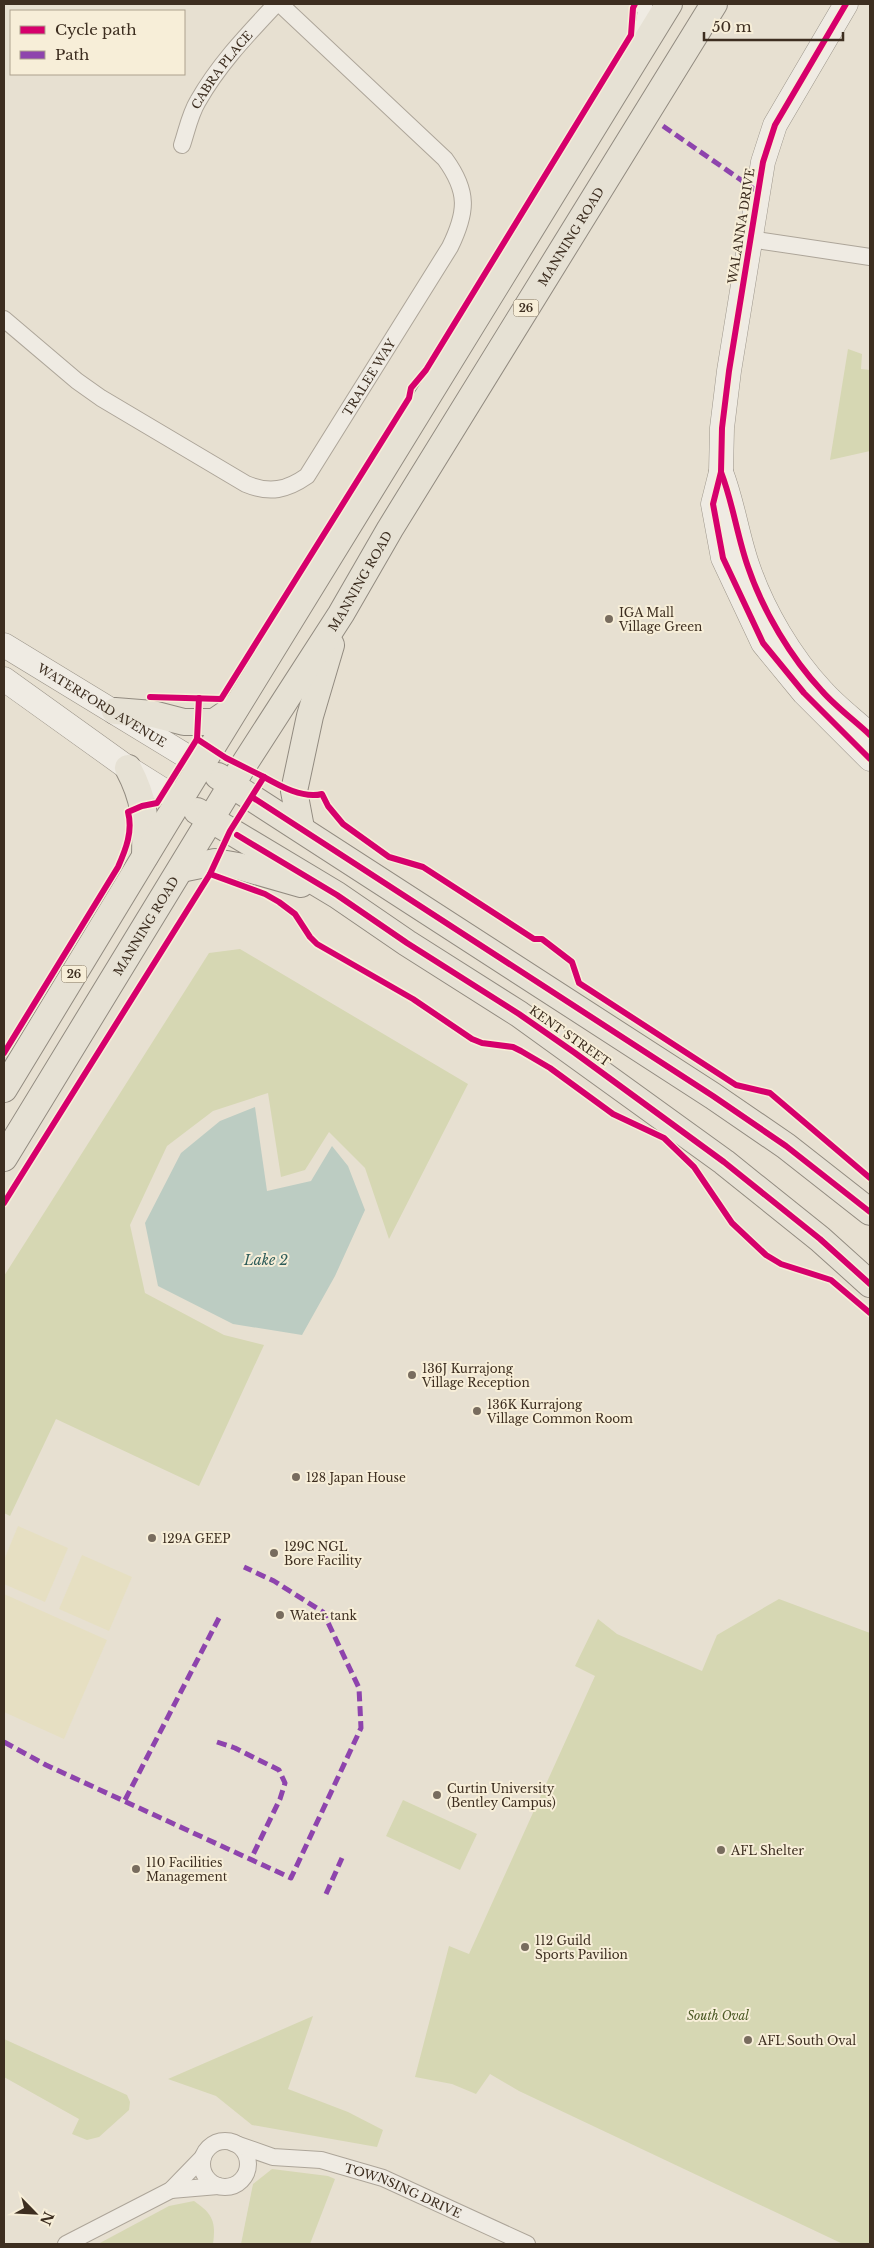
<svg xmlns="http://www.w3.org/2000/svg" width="874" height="2248" viewBox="0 0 874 2248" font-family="'Libre Baskerville',serif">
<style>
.farmland{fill:#e6dfc2}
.green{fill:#d6d7b3}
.water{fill:#bcccc2}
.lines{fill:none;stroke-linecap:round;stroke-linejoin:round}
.street-casing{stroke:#ada599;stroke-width:18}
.secondary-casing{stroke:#9c958a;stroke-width:25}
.primary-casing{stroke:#928b80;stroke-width:28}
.street{stroke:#efebe3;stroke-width:16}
.secondary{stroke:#efebe3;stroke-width:24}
.primary{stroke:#e6e1d4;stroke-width:26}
.quiet{stroke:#8e44ad;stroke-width:5;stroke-dasharray:10 5;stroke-linecap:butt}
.cycleway-casing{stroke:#f7eed8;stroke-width:9}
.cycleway{stroke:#d6006c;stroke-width:6}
.poi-dot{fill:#786c5e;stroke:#f7eed8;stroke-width:2}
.labels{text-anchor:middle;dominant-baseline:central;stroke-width:4;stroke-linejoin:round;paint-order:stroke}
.shield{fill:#f7eed8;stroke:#756857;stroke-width:1}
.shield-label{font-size:11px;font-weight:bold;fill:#3d2e20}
.street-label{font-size:12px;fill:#3d2e20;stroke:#f7eed8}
.poi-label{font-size:12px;fill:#3d2e20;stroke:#f7eed8;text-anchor:start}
.park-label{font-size:12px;font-style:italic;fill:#4d5a26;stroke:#f7eed8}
.water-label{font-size:14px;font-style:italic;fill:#2f5d5a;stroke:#f7eed8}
</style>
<rect width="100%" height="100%" fill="#e7e0d1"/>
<g class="farmland">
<path d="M 18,1526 L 68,1548 L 45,1602 L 4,1584 L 4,1560 Z"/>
<path d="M 82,1555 L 132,1577 L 109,1631 L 59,1609 Z"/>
<path d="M 4,1594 L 107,1640 L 64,1739 L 4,1712 Z"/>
</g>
<g class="green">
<path d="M 848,349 L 862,354 L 861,369 L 870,370 L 870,451 L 830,460 Z"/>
<path d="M 240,949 L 468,1084 L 389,1239 L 365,1168 L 329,1132 L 305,1170 L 281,1177 L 268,1093 L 213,1111 L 167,1146 L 130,1225 L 145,1293 L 224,1335 L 264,1345 L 199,1486 L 56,1419 L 10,1516 L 4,1513 L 4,1276 L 209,953 Z"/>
<path d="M 779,1599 L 870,1633 L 870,2244 L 843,2244 L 519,2091 L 490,2074 L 476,2094 L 452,2084 L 415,2077 L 449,1946 L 469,1954 L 595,1676 L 575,1666 L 598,1619 L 617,1634 L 702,1671 L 717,1635 Z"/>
<path d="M 403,1800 L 477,1834 L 460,1870 L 386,1836 Z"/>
<path d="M 313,2016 L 288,2089 L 348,2112 L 383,2130 L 377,2147 L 252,2125 L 216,2096 L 168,2079 Z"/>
<path d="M 4,2039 L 127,2095 L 130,2102 L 129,2110 L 99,2137 L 87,2140 L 72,2134 L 79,2119 L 4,2077 Z"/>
<path d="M 272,2169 L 328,2176 L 335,2179 L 310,2244 L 241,2244 L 253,2184 Z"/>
<path d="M 194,2201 C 213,2214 216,2222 213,2244 L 98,2244 L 169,2206 Z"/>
</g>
<path class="water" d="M 255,1107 L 267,1191 L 311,1181 L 332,1146 L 348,1166 L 365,1210 L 335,1276 L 302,1335 L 233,1324 L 158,1286 L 145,1223 L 181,1153 L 220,1121 Z"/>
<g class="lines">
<defs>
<g id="street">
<path d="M 641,40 L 646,10 L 641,4"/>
<path id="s1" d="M 182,145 C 187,130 190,114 198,101 C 219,64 247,35 276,4"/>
<path d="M 750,239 L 870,257"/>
<path id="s2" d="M 4,319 L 77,381 L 101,398 L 246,484 C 270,494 287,490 307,476 L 450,247 C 467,212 469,192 445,159 L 280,4"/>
<circle cx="225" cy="2164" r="23"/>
<path id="s3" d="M 233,2143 L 273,2157 L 321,2160 L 383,2178 L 527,2244"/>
<path d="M 171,2190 L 218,2186"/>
<path d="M 66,2244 L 171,2190 L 203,2157"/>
</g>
<g id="secondary">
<path d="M 846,4 L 775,125 L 763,162 L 729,371 L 722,428 L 721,472 L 713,504 L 723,558 L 763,643 L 804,693 L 870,759"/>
<path d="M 721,472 C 733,503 737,536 748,567 C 763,611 791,658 822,691 C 836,707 854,720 870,735"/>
<path id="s4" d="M 4,645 L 201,765"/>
<path d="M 4,679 L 128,768 L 179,800"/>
</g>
<g id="primary">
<path d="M 115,711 L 153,714 L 184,722 L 214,722 L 236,707"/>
<path d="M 128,768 C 145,800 146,820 145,856"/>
<path d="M 218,776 L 713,1096 L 786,1146 L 870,1212"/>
<path d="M 197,811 L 337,895 L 407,943 L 519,1014 L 724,1162 L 820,1239 L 870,1284"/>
<path d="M 301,828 L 294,791 L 310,716 L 331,645"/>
<path d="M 181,869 L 215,862 L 238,866 L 301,884"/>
<path d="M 4,1089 L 166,822 L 669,4"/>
<path id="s5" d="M 4,1158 L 243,766 L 341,614 L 390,529 L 714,4"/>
</g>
</defs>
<use href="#street" class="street-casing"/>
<use href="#secondary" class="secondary-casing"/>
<use href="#primary" class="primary-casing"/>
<use href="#street" class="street"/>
<use href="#secondary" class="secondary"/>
<use href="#primary" class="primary"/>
<g class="quiet">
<path d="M 663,126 L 757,191"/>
<path d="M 4,1742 L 46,1765 L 291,1878 L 361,1728 L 359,1688 L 323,1612 L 274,1581 L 244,1567"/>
<path d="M 217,1742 L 235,1748 L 279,1770 L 285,1783 L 280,1799 L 251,1859"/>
<path d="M 125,1800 L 219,1618"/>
<path d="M 326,1894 L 342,1858"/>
</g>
<defs>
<g id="cycleway">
<path d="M 846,4 L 775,125 L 763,162 L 729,371 L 722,428 L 721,472 L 713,504 L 723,558 L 763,643 L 804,693 L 870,759"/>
<path d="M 721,472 C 733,503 737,536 748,567 C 763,611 791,658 822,691 C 836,707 854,720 870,735"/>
<path d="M 150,697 L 221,699 L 409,398 L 411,388 L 426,370 L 631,35 L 633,8 L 635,4"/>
<path d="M 197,739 L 226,758 L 264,777"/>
<path d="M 252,797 L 713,1096 L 786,1146 L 870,1212"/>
<path d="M 237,835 L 337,895 L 407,943 L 519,1014 L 575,1053 L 724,1162 L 820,1239 L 870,1284"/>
<path d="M 210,874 L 265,894 L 279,902 L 295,914 L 310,937 L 317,944 L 413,999 L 472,1039 L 482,1043 L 513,1047 L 521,1051 L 550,1068 L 613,1114 L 664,1138 L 694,1167 L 732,1223 L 766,1255 L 781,1264 L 831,1280 L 870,1313"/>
<path d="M 4,1053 L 118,867 C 126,849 133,831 128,812 L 142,806 L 157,803 L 197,739 L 199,698"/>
<path d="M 4,1203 L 210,874 L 230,831 L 264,777 C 280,786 303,799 322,794 L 328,806 L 343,824 L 389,857 L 423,867 L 534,939 L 542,939 L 572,962 L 579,983 L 736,1085 L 770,1093 L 870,1178"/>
</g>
</defs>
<use href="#cycleway" class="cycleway-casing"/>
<use href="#cycleway" class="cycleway"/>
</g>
<g class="poi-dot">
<circle cx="609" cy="619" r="5"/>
<circle cx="412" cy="1375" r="5"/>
<circle cx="477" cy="1411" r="5"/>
<circle cx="296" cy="1477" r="5"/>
<circle cx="152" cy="1538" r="5"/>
<circle cx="274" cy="1553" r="5"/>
<circle cx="280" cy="1615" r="5"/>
<circle cx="437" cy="1795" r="5"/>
<circle cx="721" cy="1850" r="5"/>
<circle cx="136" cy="1869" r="5"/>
<circle cx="525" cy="1947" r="5"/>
<circle cx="748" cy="2040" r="5"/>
</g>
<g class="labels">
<g class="shield">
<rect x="513.5" y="299.5" width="25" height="17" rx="4"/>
<rect x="61.5" y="965.5" width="25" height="17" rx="4"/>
</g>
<g class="shield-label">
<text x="526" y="308">26</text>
<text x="74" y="974">26</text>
</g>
<g class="street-label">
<text stroke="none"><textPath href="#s1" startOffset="86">CABRA PLACE</textPath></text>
<text transform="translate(741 226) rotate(-81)">WALANNA DRIVE</text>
<text stroke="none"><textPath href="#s5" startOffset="1082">MANNING ROAD</textPath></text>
<text stroke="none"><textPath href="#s2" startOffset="475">TRALEE WAY</textPath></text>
<text stroke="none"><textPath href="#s5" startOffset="678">MANNING ROAD</textPath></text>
<text stroke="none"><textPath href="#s4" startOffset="115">WATERFORD AVENUE</textPath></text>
<text stroke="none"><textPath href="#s5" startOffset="272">MANNING ROAD</textPath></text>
<text transform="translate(570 1036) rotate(35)">KENT STREET</text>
<text stroke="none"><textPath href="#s3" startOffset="178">TOWNSING DRIVE</textPath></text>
</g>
<g class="poi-label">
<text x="619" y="612">IGA Mall<tspan x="619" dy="14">Village Green</tspan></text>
<text x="422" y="1368">136J Kurrajong<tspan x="422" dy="14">Village Reception</tspan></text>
<text x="487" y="1404">136K Kurrajong<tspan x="487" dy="14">Village Common Room</tspan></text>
<text x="306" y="1477">128 Japan House</text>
<text x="162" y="1538">129A GEEP</text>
<text x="284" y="1546">129C NGL<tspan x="284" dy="14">Bore Facility</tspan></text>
<text x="290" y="1615">Water tank</text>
<text x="447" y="1788">Curtin University<tspan x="447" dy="14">(Bentley Campus)</tspan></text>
<text x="731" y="1850">AFL Shelter</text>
<text x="146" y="1862">110 Facilities<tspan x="146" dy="14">Management</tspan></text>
<text x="535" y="1940">112 Guild<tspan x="535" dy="14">Sports Pavilion</tspan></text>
<text x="758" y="2040">AFL South Oval</text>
</g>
<g class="park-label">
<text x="718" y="2015">South Oval</text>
</g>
<g class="water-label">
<text x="266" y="1260">Lake 2</text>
</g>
</g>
<rect width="874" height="2248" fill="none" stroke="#3d2e20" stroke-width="10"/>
<rect x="10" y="10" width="175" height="65" fill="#f7eed8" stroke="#ada18e"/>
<rect x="20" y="26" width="25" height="8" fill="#d6006c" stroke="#ada18e"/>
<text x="55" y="35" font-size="15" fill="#3d2e20">Cycle path</text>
<rect x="20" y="51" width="25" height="8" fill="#8e44ad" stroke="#ada18e"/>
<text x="55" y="60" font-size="15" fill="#3d2e20">Path</text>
<g transform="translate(35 2213) rotate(114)" stroke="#f7eed8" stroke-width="4" paint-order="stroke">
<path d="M0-4L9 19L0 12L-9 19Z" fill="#3d2e20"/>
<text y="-8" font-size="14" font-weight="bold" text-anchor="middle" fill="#3d2e20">N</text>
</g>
<path d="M704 32v8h139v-8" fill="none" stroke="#3d2e20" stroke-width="2.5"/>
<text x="712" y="32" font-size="15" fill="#3d2e20" stroke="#f7eed8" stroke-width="4" paint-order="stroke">50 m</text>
</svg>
